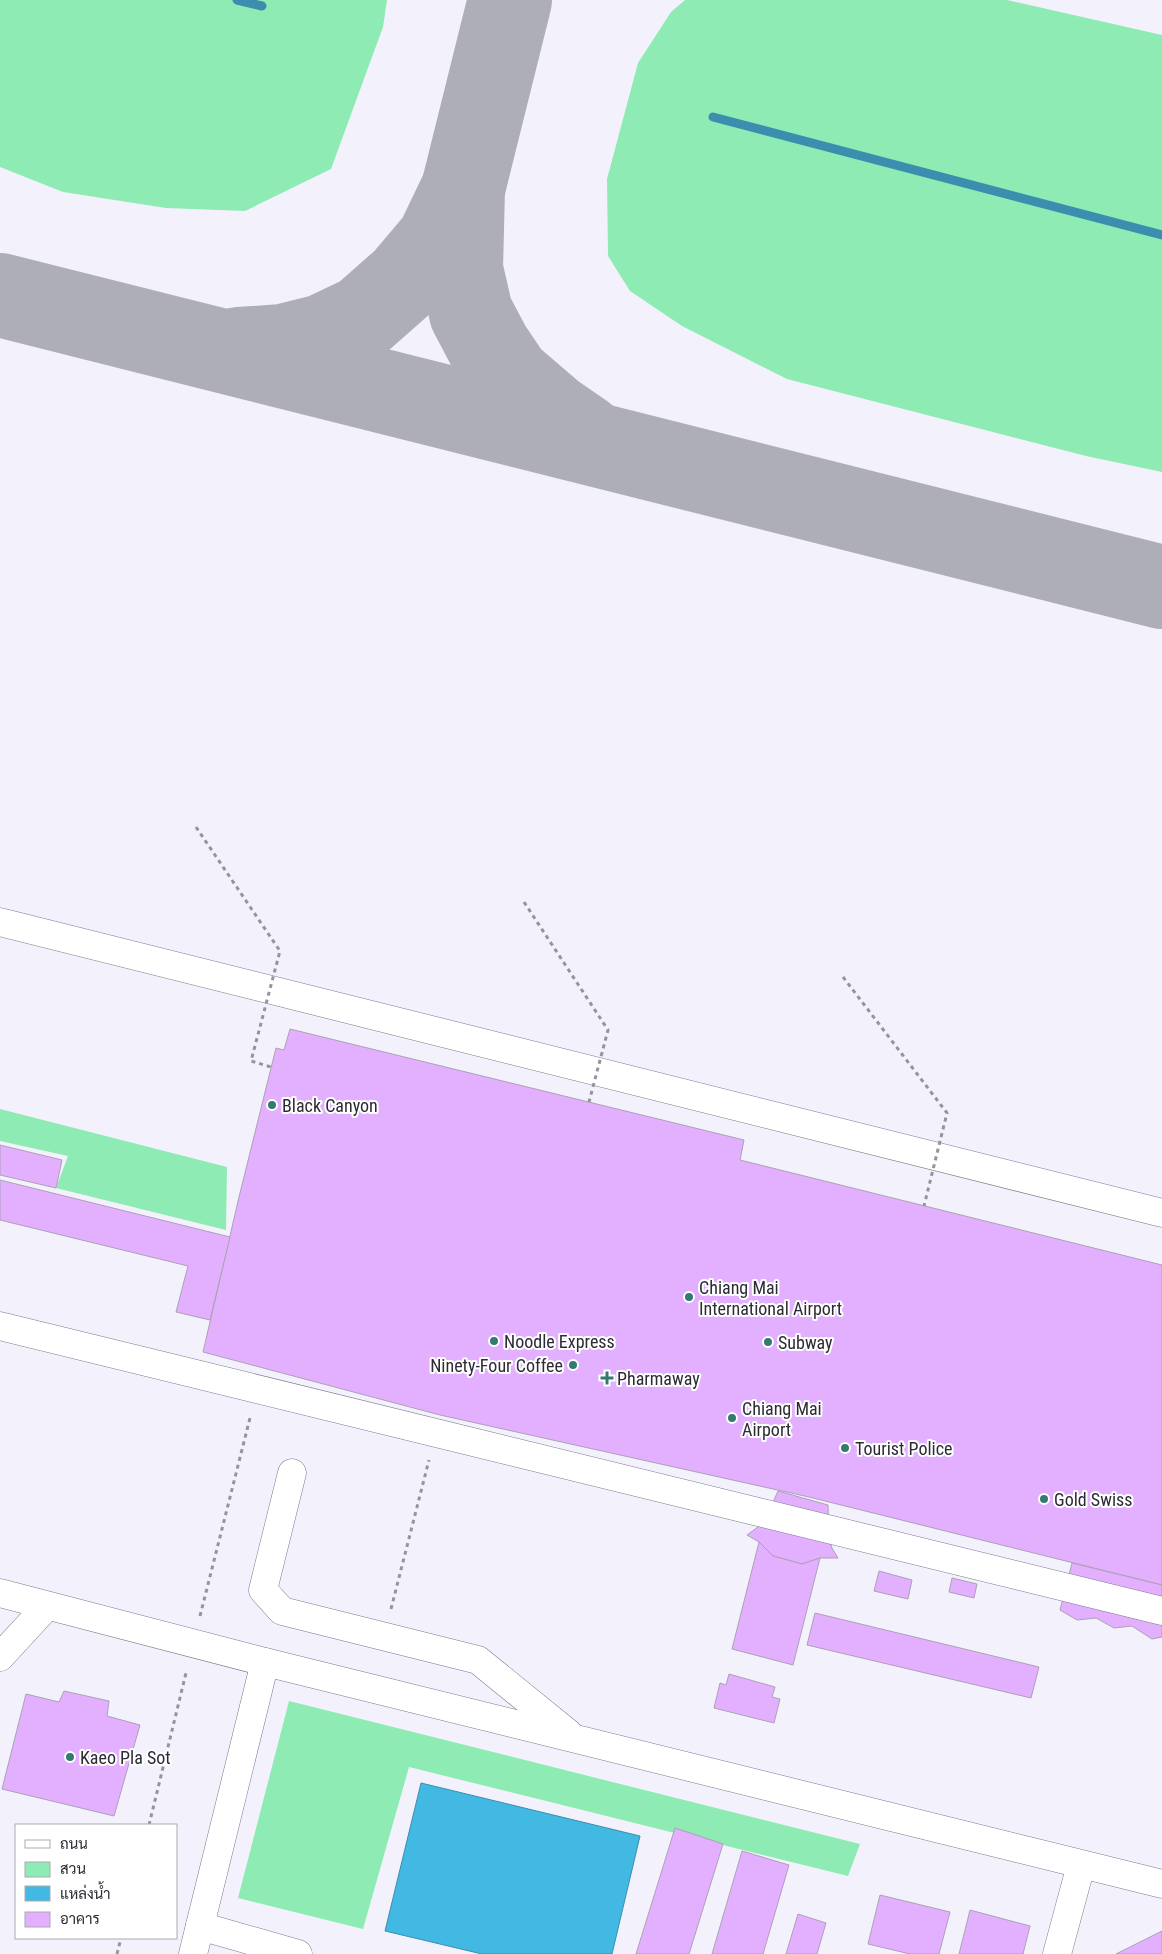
<svg xmlns="http://www.w3.org/2000/svg" width="1162" height="1954" viewBox="0 0 1162 1954" font-family="'Roboto Condensed',Sarabun,sans-serif">
<style>
.green{fill:#8eebb3}
.water{fill:#41b9e2;stroke:#3b8eae}
.lines{fill:none;stroke-linecap:round;stroke-linejoin:round}
.stream{stroke:#3b8eae;stroke-width:9}
.taxiway{stroke:#aeaeb8;stroke-width:84}
.building{fill:#e2b0fe;stroke:#ada0b5}
.minor-casing{stroke:#7c798f;stroke-width:29}
.path{stroke:#95949e;stroke-width:3;stroke-dasharray:4 4;stroke-linecap:butt}
.minor{stroke:#fff;stroke-width:28}
.path-bridge{stroke:#95949e;stroke-width:3;stroke-dasharray:4 4;stroke-linecap:butt}
.poi-dot{fill:#337a72;stroke:#fff;stroke-width:2}
.labels{text-anchor:middle;dominant-baseline:central;stroke-width:4;stroke-linejoin:round;paint-order:stroke}
.poi-label{font-size:18px;fill:#2c2b34;stroke:#fff;text-anchor:start}
</style>
<rect width="100%" height="100%" fill="#f3f2fc"/>
<g class="green">
<path d="M 0,0 L 387,0 L 383,27 L 331,169 L 245,211 L 166,208 L 63,192 L 0,167 Z"/>
<path d="M 685,0 L 1007,0 L 1162,35 L 1162,472 L 1086,456 L 787,379 L 682,326 L 630,291 L 608,256 L 607,179 L 638,63 L 671,12 Z"/>
<path d="M 0,1109 L 227,1167 L 226,1230 L 56,1188 L 68,1156 L 0,1141 Z"/>
<path d="M 289,1701 L 860,1844 L 848,1876 L 409,1767 L 363,1929 L 238,1898 Z"/>
</g>
<path class="water" d="M 421,1783 L 640,1836 L 612,1954 L 482,1954 L 385,1931 Z"/>
<g class="lines">
<g class="stream">
<path d="M 237,0 L 262,6"/>
<path d="M 713,117 L 1162,235"/>
</g>
<g class="taxiway">
<path d="M 510,0 L 463,189 L 461,269 L 471,313 L 489,347 L 510,378 L 552,414 L 584,436"/>
<path d="M 0,295 L 1162,587"/>
<path d="M 239,349 L 283,346 L 323,336 L 363,317 L 405,280 L 438,241 L 463,189"/>
</g>
</g>
<g class="building">
<path d="M 290,1029 L 744,1140 L 740,1160 L 1162,1265 L 1162,1585 L 809,1497 L 440,1415 L 203,1352 L 239,1197 L 276,1048 L 284,1050 Z"/>
<path d="M 0,1145 L 62,1160 L 56,1188 L 0,1175 Z"/>
<path d="M 0,1180 L 230,1237 L 210,1320 L 176,1312 L 188,1266 L 0,1220 Z"/>
<path d="M 778,1491 L 828,1505 L 829,1538 L 832,1548 L 838,1558 L 820,1558 L 802,1564 L 773,1556 L 759,1542 L 747,1535 L 758,1527 L 767,1516 Z"/>
<path d="M 759,1542 L 773,1556 L 802,1564 L 820,1558 L 793,1665 L 732,1649 Z"/>
<path d="M 1072,1563 L 1162,1585 L 1162,1637 L 1152,1639 L 1132,1626 L 1114,1628 L 1096,1618 L 1077,1620 L 1060,1610 Z"/>
<path d="M 879,1571 L 912,1580 L 908,1599 L 874,1591 Z"/>
<path d="M 952,1578 L 977,1584 L 974,1598 L 949,1592 Z"/>
<path d="M 815,1613 L 1039,1667 L 1031,1698 L 807,1645 Z"/>
<path d="M 729,1674 L 775,1687 L 772,1697 L 780,1699 L 774,1723 L 714,1708 L 720,1683 L 726,1685 Z"/>
<path d="M 64,1691 L 109,1701 L 107,1716 L 140,1725 L 114,1816 L 2,1789 L 26,1694 L 59,1702 Z"/>
<path d="M 675,1828 L 723,1844 L 689,1954 L 636,1954 Z"/>
<path d="M 742,1851 L 789,1865 L 763,1954 L 712,1954 Z"/>
<path d="M 880,1895 L 950,1912 L 939,1954 L 910,1954 L 868,1944 Z"/>
<path d="M 970,1910 L 1030,1926 L 1023,1954 L 959,1954 Z"/>
<path d="M 798,1914 L 826,1923 L 817,1954 L 786,1954 Z"/>
<path d="M 1162,1931 L 1162,1954 L 1116,1954 Z"/>
</g>
<g class="lines">
<defs>
<g id="minor">
<path d="M 0,922 L 1162,1213"/>
<path d="M 0,1326 L 1162,1611"/>
<path d="M 292,1473 L 263,1590 L 282,1611 L 478,1660 L 568,1733"/>
<path d="M 0,1593 L 265,1662 L 1162,1884"/>
<path d="M 0,1657 L 47,1606"/>
<path d="M 200,1926 L 298,1954"/>
<path d="M 193,1954 L 265,1662"/>
<path d="M 1057,1954 L 1081,1865"/>
</g>
</defs>
<use href="#minor" class="minor-casing"/>
<g class="path">
<path d="M 391,1609 L 429,1460"/>
<path d="M 200,1616 L 250,1418"/>
<path d="M 149,1825 L 186,1673"/>
<path d="M 117,1954 L 121,1938"/>
</g>
<use href="#minor" class="minor"/>
<g class="path-bridge">
<path d="M 196,827 L 280,951 L 251,1061 L 271,1067"/>
<path d="M 524,902 L 608,1030 L 589,1102"/>
<path d="M 843,977 L 947,1113 L 924,1206"/>
</g>
</g>
<g class="poi-dot">
<circle cx="272" cy="1105" r="5"/>
<circle cx="689" cy="1297" r="5"/>
<circle cx="494" cy="1341" r="5"/>
<circle cx="768" cy="1342" r="5"/>
<circle cx="573" cy="1365" r="5"/>
<path d="M604.5 1370.5h5v5h5v5h-5v5h-5v-5h-5v-5h5z"/>
<circle cx="732" cy="1418" r="5"/>
<circle cx="845" cy="1448" r="5"/>
<circle cx="1044" cy="1499" r="5"/>
<circle cx="70" cy="1757" r="5"/>
</g>
<g class="labels">
<g class="poi-label">
<text x="282" y="1105">Black Canyon</text>
<text x="699" y="1287">Chiang Mai<tspan x="699" dy="21">International Airport</tspan></text>
<text x="504" y="1341">Noodle Express</text>
<text x="778" y="1342">Subway</text>
<text x="563" y="1365" text-anchor="end">Ninety-Four Coffee</text>
<text x="617" y="1378">Pharmaway</text>
<text x="742" y="1408">Chiang Mai<tspan x="742" dy="21">Airport</tspan></text>
<text x="855" y="1448">Tourist Police</text>
<text x="1054" y="1499">Gold Swiss</text>
<text x="80" y="1757">Kaeo Pla Sot</text>
</g>
</g>
<rect x="15" y="1824" width="162" height="115" fill="#ffffff" stroke="#abaaae"/>
<rect x="25" y="1840" width="25" height="8" fill="#ffffff" stroke="#abaaae"/>
<text x="60" y="1849" font-size="15" fill="#2c2b34">ถนน</text>
<rect x="25" y="1862" width="25" height="15" fill="#8eebb3" stroke="#abaaae"/>
<text x="60" y="1874" font-size="15" fill="#2c2b34">สวน</text>
<rect x="25" y="1886" width="25" height="15" fill="#41b9e2" stroke="#abaaae"/>
<text x="60" y="1899" font-size="15" fill="#2c2b34">แหล่งน้ำ</text>
<rect x="25" y="1912" width="25" height="15" fill="#e2b0fe" stroke="#abaaae"/>
<text x="60" y="1924" font-size="15" fill="#2c2b34">อาคาร</text>
</svg>
